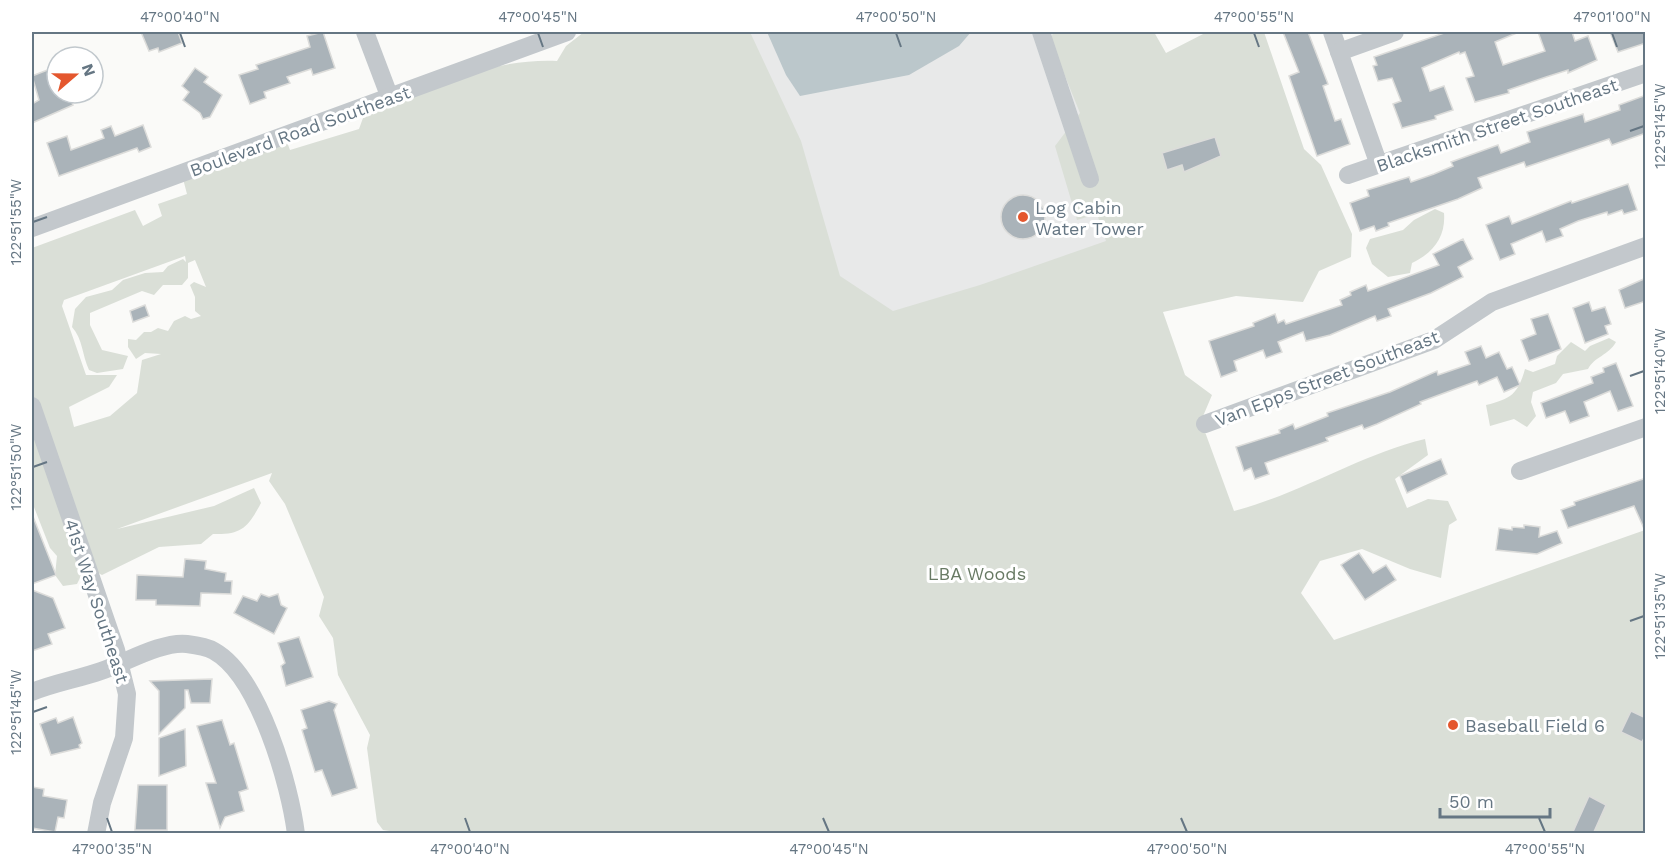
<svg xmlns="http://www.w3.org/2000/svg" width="1677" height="865" viewBox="0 0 1677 865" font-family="'Work Sans',sans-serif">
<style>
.built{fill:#e8e9e9}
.green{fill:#dadfd7;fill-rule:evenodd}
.water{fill:#bbc7cb}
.building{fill:#aab3b9;stroke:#dcdcda;stroke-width:1.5}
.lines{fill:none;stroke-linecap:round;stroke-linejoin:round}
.minor{stroke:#c3c8cc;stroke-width:18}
.ticks{fill:none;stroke:#657683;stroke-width:2}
.poi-dot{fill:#e4572e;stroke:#fff;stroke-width:2}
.labels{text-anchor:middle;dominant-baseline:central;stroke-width:6;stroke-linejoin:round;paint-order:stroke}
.street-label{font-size:18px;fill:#657683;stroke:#fff}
.poi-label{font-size:18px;fill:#657683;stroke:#fff;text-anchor:start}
.park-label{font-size:18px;fill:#687a64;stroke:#fff}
.neatline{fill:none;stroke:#657683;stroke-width:2}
.ticks-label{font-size:15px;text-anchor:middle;fill:#657683}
</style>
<rect width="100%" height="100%" fill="#fafaf8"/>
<path class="built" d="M 746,32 L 1060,32 L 1135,238 L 857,339 Z"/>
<g class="green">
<path d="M 584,32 L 750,32 L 801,141 L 840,276 L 893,311 L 980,285 L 1106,241 L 1097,214 L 1077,220 L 1055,146 L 1080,113 L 1050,39 L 1054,32 L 1154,32 L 1166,53 L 1207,32 L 1264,32 L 1304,149 L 1321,165 L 1352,234 L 1351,257 L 1319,271 L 1303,302 L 1236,296 L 1163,312 L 1185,375 L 1212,395 L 1201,421 L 1234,511 C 1300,494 1359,455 1425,439 L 1428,455 L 1395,479 L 1407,508 L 1428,499 L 1448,501 L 1457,520 L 1449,525 L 1441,578 L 1410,569 L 1362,549 L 1320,561 L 1301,593 L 1334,640 L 1645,530 L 1645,833 L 402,833 L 383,830 L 377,822 L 367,748 L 370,735 L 338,675 L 333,638 L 319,616 L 324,597 L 285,504 L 269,481 L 272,473 L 117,529 L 214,506 L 254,488 L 261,503 C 248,527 242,535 213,534 L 201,544 L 159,547 L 102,575 L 86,566 L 77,584 L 63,586 L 55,575 L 57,556 L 50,548 L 32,502 L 32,248 L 135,210 L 143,226 L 162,216 L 158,204 L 187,194 L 182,175 L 285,137 L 290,150 L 359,129 L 367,107 C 428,88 492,58 557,61 L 566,46 ZM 185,256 L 186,262 L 183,259 L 168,266 L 163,272 L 145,273 L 123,280 L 112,290 L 86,297 L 75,309 L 72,327 C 83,339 82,355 89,370 L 97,373 L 123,369 L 128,356 L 102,350 L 90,325 L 90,313 L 142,291 L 154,295 L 163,285 L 182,285 L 188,278 L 188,263 L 195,260 L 206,287 L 194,282 L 190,285 L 195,297 L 195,311 L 201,316 L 191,319 L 185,316 L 174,321 L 168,331 L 158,328 L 151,332 L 144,332 L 136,340 L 128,339 L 128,347 L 136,359 L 145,353 L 161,354 L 142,360 L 137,393 L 110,416 L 74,427 L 69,407 L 109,387 L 117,375 L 86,375 L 62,306 L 64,300 Z"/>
<path d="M 1435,209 L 1444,213 C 1446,237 1433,253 1412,263 L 1410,273 L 1388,277 L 1372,264 L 1366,248 L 1370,239 L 1403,230 L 1414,220 Z"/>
<path d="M 1609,338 L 1616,342 C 1608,356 1595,356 1588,369 L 1563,374 L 1556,383 L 1533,392 L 1531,402 L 1536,416 L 1527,427 L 1514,419 L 1490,426 L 1486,405 C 1511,399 1518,394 1525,369 L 1533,372 L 1555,364 L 1557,356 L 1571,342 L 1585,351 L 1590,346 Z"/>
</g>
<path class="water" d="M 767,32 L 971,32 L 959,46 L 909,75 L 800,96 L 786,75 Z"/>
<g class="building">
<path d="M 141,32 L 178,32 L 182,43 L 159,52 L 158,48 L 149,51 Z"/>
<path d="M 323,32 L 335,68 L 313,75 L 311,69 L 287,77 L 290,83 L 264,92 L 266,98 L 250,104 L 239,75 L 258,69 L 256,65 L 310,47 L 307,36 Z"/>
<path d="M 1283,32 L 1308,32 L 1328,84 L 1323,86 L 1335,121 L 1341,119 L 1350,144 L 1317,156 L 1289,76 L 1299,72 Z"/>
<path d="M 1447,32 L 1519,32 L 1495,42 L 1503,65 L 1545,51 L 1538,32 L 1572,32 L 1575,41 L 1588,36 L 1597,60 L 1568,73 L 1568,70 L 1546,77 L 1508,90 L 1509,93 L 1475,102 L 1466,78 L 1474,76 L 1465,52 L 1460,54 L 1459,52 L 1422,68 L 1430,91 L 1444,86 L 1453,110 L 1435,116 L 1436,119 L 1402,128 L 1393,104 L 1401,101 L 1392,78 L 1378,81 L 1373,66 L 1377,65 L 1374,57 Z"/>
<path d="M 1610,32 L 1646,32 L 1646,43 L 1618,52 Z"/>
<path d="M 195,68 L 208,77 L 204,82 L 222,95 L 210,117 L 203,119 L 200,113 L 183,100 L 189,92 L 182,86 Z"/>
<path d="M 50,69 L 57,93 L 68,93 L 73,105 L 32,123 L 32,104 L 39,100 L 32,76 Z"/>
<path d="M 1646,95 L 1646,133 L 1612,145 L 1609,139 L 1526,167 L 1524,162 L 1478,178 L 1482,188 L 1458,199 L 1388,223 L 1389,226 L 1376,231 L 1374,226 L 1360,231 L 1350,203 L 1369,196 L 1367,190 L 1409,177 L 1411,182 L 1434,174 L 1453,166 L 1451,162 L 1498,145 L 1501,153 L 1530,142 L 1527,132 L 1583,114 L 1585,122 L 1620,110 L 1619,105 Z"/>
<path d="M 143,125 L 151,147 L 139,152 L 137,148 L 59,176 L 47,143 L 67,136 L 71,150 L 104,138 L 101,130 L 111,126 L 115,136 Z"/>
<path d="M 1215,137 L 1221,156 L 1184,172 L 1182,165 L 1167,170 L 1162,153 Z"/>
<path d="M 1628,184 L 1637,210 L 1624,214 L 1622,210 L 1608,215 L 1607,212 L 1578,221 L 1560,229 L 1563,236 L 1546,242 L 1542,231 L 1511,244 L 1515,254 L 1500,260 L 1486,225 L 1509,216 L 1512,224 L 1571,201 L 1572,203 Z"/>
<circle cx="1023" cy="217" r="22"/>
<path d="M 1463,239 L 1473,259 L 1458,267 L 1463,277 L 1431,293 L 1388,309 L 1391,316 L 1377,321 L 1375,316 L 1330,335 L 1306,341 L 1303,332 L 1278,342 L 1282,352 L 1266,358 L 1263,350 L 1234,361 L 1237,371 L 1221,377 L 1209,341 L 1254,326 L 1253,323 L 1275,314 L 1278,323 L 1284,320 L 1286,324 L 1342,305 L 1340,300 L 1351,295 L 1350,292 L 1366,285 L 1368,291 L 1439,265 L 1433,254 Z"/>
<path d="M 1646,278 L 1646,301 L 1625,308 L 1619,290 Z"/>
<path d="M 1589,302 L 1592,311 L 1605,307 L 1611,324 L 1605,326 L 1608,334 L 1585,343 L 1573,308 Z"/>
<path d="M 145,305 L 149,316 L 133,322 L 130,311 Z"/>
<path d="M 1548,314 L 1561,349 L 1529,361 L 1521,340 L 1536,334 L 1531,319 Z"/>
<path d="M 1481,346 L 1486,358 L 1499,352 L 1507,369 L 1512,367 L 1520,385 L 1504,392 L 1497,377 L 1479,385 L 1477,381 L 1420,402 L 1421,404 L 1377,424 L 1364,429 L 1362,425 L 1326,438 L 1328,441 L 1265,463 L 1269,474 L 1255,479 L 1251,468 L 1244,471 L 1236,447 L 1280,433 L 1279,430 L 1293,424 L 1295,429 L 1328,416 L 1327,413 L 1390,392 L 1437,371 L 1438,375 L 1470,364 L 1465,352 Z"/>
<path d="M 1616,363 L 1633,406 L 1618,411 L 1610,391 L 1584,402 L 1589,416 L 1570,423 L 1565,411 L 1546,418 L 1541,403 L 1593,383 L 1591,377 L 1604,372 L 1603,368 Z"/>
<path d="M 1441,459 L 1447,474 L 1407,493 L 1400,476 Z"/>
<path d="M 1646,478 L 1646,533 L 1634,506 L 1568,528 L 1561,510 L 1575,505 L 1574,502 Z"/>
<path d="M 32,514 L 56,575 L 32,584 Z"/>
<path d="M 1524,525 L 1540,527 L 1539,537 L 1557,531 L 1562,543 L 1537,554 L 1496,550 L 1499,528 L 1512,530 L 1512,527 L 1524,528 Z"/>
<path d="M 1359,553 L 1373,573 L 1386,565 L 1396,580 L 1365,600 L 1341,565 Z"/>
<path d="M 185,559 L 206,561 L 205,569 L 226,573 L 225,581 L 232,581 L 231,594 L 201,593 L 200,606 L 156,605 L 156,600 L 136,600 L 137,575 L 183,577 Z"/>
<path d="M 32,590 L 53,598 L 65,628 L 48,634 L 52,644 L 32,651 Z"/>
<path d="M 261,594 L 269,597 L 278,594 L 281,605 L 287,608 L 274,634 L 234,613 L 243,596 L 257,601 Z"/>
<path d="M 299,637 L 313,677 L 286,686 L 281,666 L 285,663 L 278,643 Z"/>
<path d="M 212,679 L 210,703 L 191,703 L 188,690 L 185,690 L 185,708 L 159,734 L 159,691 L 150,681 Z"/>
<path d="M 329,701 L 337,704 L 334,710 L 357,788 L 332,796 L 322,770 L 315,772 L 302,730 L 307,728 L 301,710 Z"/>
<path d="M 1631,711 L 1646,718 L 1646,734 L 1642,742 L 1621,732 Z"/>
<path d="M 73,717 L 82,743 L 79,745 L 80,748 L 51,755 L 40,724 L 56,718 L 58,723 Z"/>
<path d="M 222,720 L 230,745 L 234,743 L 248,789 L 239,792 L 244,811 L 225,817 L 220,828 L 206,783 L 216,783 L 197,726 Z"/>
<path d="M 185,729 L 186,766 L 159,776 L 159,738 Z"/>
<path d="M 138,785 L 167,785 L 167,830 L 135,830 Z"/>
<path d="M 32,787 L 44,789 L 43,796 L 67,800 L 64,818 L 58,817 L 55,832 L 32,828 Z"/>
<path d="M 1589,796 L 1606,805 L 1593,834 L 1572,834 Z"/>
</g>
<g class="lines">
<g class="minor">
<path d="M 365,32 L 390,98"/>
<path d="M 1041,32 L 1090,179"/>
<path d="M 1332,32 L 1379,165"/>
<path d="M 1339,52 L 1395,32"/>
<path d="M 1348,175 L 1646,73"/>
<path d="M 32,228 L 567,32"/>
<path d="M 32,406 L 116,650 L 127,694 L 124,738 L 102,803 L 96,834"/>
<path d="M 1205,424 L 1434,340 L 1492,302 L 1646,246"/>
<path d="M 1520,471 L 1646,427"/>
<path d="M 32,692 C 54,683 78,679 101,671 C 125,663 162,641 187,644 C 195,645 207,647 214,651 C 259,676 290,785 296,834"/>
</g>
</g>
<path class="ticks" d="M 180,33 L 185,47M 538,33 L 543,47M 896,33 L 901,47M 1254,33 L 1259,47M 1612,33 L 1617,47M 1630,131 L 1644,126M 33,222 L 47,217M 1630,376 L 1644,371M 33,467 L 47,462M 1630,621 L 1644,616M 33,712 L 47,707M 107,818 L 112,832M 465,818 L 470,832M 823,818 L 829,832M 1181,818 L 1187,832M 1539,818 L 1545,832"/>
<g class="poi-dot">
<circle cx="1023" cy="217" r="6"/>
<circle cx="1453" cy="725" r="6"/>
</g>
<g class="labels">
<g class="street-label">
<text transform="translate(1497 125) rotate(-19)">Blacksmith Street Southeast</text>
<text transform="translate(300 131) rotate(-20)">Boulevard Road Southeast</text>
<text transform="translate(1327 378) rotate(-21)">Van Epps Street Southeast</text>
<text transform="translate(97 601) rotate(72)">41st Way Southeast</text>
</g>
<g class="poi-label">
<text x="1035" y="207">Log Cabin<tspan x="1035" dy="21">Water Tower</tspan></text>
<text x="1465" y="725">Baseball Field 6</text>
</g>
<g class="park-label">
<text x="977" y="573">LBA Woods</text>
</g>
</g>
<rect width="1677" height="865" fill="none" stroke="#ffffff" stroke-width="66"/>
<g transform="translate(75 75) rotate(70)"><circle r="28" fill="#ffffff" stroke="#c1c8cd" stroke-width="1.5"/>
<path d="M0-4.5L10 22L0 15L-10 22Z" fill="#e4572e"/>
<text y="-9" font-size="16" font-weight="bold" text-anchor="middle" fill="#657683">N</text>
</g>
<path d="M1440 808v9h110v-9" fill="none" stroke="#657683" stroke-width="3"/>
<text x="1449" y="808" font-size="18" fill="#657683" stroke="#ffffff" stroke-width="4.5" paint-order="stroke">50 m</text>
<rect x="33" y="33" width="1611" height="799" class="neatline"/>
<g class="ticks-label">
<text x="180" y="22">47°00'40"N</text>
<text x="538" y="22">47°00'45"N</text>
<text x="896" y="22">47°00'50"N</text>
<text x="1254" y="22">47°00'55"N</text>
<text x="1612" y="22">47°01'00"N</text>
<text transform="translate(1660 126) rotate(-90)" y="5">122°51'45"W</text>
<text transform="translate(16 222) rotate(-90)" y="5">122°51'55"W</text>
<text transform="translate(1660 371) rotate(-90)" y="5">122°51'40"W</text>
<text transform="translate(16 467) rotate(-90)" y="5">122°51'50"W</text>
<text transform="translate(1660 616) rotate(-90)" y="5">122°51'35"W</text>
<text transform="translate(16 712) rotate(-90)" y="5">122°51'45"W</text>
<text x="112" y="854">47°00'35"N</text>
<text x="470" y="854">47°00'40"N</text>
<text x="829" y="854">47°00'45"N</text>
<text x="1187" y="854">47°00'50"N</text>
<text x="1545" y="854">47°00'55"N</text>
</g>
</svg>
